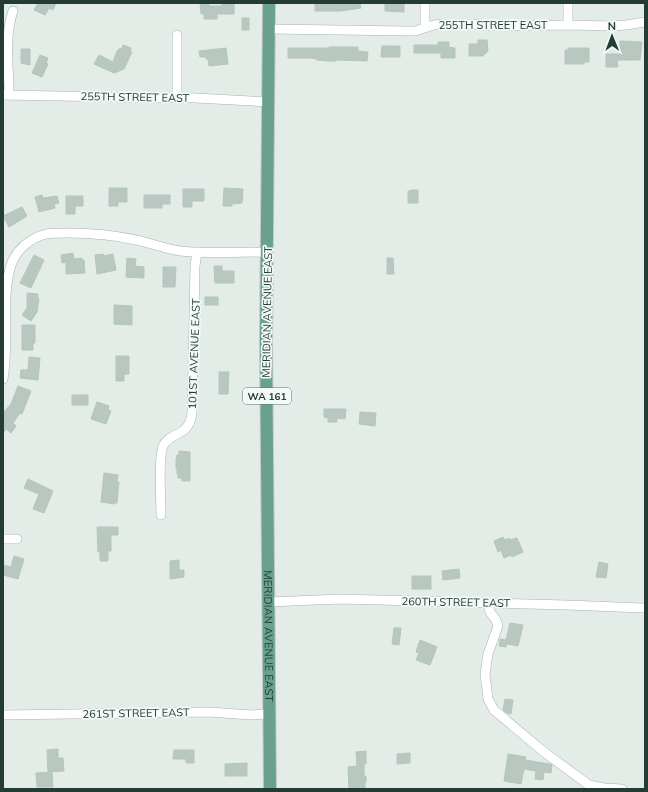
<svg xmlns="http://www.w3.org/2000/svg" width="648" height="792" viewBox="0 0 648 792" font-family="Mulish,sans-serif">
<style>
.building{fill:#b8c7c0;stroke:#b5c5be}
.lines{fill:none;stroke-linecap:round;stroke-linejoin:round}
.minor-casing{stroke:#a6b4ae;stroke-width:10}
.major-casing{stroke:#c1c8c6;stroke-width:14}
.minor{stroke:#fff;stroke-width:9}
.major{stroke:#69a08f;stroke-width:12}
.labels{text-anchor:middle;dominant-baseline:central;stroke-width:3.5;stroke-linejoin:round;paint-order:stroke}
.shield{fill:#f3f9f6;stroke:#61756f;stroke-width:1}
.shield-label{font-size:10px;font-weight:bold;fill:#233c35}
.street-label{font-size:11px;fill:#233c35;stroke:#f3f9f6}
</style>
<rect width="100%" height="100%" fill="#e3ece7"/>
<g class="building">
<path d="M 38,3 L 56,3 L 53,10 L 49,8 L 45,15 L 34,10 Z"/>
<path d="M 200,3 L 209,3 L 209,6 L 222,6 L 222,3 L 234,3 L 234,14 L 217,14 L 217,19 L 204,19 L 204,14 L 201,14 Z"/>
<path d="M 315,3 L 360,3 L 361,8 L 341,11 L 315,11 Z"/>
<path d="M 385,3 L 404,3 L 404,12 L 385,11 Z"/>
<rect x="242" y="18" width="7" height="12"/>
<path d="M 478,40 L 487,40 L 488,51 L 483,56 L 469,56 L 469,44 L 478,44 Z"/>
<path d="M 620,41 L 642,42 L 640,60 L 617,60 L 618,67 L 606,67 L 606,54 L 620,54 Z"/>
<path d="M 438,42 L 449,42 L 449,47 L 455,48 L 455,58 L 441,58 L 441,53 L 414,53 L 414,45 L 438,45 Z"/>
<path d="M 123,45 L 131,48 L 130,51 L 132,52 L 124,69 L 114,73 L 94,64 L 99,55 L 113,62 L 117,51 L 120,48 L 122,49 Z"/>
<path d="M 382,46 L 400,46 L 400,57 L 381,57 Z"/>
<path d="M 329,47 L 358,47 L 358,51 L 368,52 L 367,61 L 336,60 L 336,61 L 328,61 L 317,60 L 317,59 L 311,58 L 288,58 L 288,48 L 329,48 Z"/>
<path d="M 226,48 L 228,64 L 209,66 L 208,59 L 206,59 L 206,57 L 200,57 L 199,51 Z"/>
<path d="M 568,48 L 589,48 L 589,62 L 584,62 L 584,64 L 565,64 L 565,50 L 568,50 Z"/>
<path d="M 21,49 L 30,49 L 30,65 L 21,63 Z"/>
<path d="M 40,55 L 48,58 L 46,63 L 48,64 L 42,77 L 32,73 Z"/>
<path d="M 109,188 L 127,188 L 127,202 L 118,202 L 118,206 L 109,206 Z"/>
<path d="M 224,188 L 243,189 L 242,203 L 232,204 L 232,206 L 223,206 Z"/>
<path d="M 183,189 L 204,189 L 204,201 L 192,201 L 192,207 L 183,207 Z"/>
<path d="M 411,190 L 418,190 L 418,203 L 408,203 L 408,191 L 411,191 Z"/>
<path d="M 42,195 L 43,198 L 57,196 L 59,203 L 54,204 L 55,208 L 39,212 L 35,197 Z"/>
<path d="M 144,195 L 170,195 L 170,204 L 162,204 L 162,208 L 144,208 Z"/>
<path d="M 66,196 L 83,196 L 83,206 L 75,206 L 75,214 L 66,214 Z"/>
<path d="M 22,207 L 27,216 L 9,227 L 3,216 Z"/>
<path d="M 73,253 L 74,259 L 82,258 L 82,260 L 84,260 L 85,273 L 66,274 L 66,262 L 62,263 L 61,255 Z"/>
<path d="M 103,254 L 104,256 L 113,254 L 116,270 L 97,274 L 95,255 Z"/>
<path d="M 34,255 L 44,260 L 31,288 L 20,283 Z"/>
<path d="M 127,258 L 136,259 L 135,266 L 144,267 L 144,278 L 126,277 Z"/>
<path d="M 387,258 L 393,258 L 394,274 L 387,274 Z"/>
<path d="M 214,266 L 222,266 L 222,271 L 234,271 L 234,283 L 215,283 Z"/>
<path d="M 163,267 L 176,267 L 175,287 L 163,287 Z"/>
<path d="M 27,293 L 38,294 L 38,299 L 39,299 L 37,312 L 31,321 L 22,315 L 27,308 Z"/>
<rect x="205" y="297" width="13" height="8"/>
<path d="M 114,305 L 132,306 L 132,325 L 114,324 Z"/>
<path d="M 22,325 L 35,325 L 35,343 L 33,343 L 33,350 L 22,350 Z"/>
<path d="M 116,356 L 129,356 L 129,374 L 124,374 L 124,381 L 116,381 Z"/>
<path d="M 29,357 L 40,358 L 38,380 L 20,378 L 21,370 L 28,370 Z"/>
<path d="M 219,372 L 229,372 L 228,394 L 219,394 Z"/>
<path d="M 18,386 L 31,391 L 22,414 L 20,413 L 13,423 L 16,426 L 11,433 L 6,429 L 3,433 L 3,413 L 11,404 Z"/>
<rect x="72" y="395" width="16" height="10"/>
<path d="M 97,402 L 109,406 L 108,410 L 111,411 L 106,424 L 91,419 Z"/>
<path d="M 324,409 L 346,409 L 345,419 L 337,418 L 337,422 L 328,422 L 328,418 L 324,417 Z"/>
<path d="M 360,412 L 376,413 L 375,426 L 359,424 Z"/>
<path d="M 179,451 L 190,452 L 190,481 L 182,481 L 182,478 L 178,478 L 178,474 L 177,474 L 177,469 L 176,469 L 176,459 L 177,455 L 179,455 Z"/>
<path d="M 104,473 L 118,475 L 117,482 L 119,482 L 117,503 L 115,503 L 115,504 L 101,502 Z"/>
<path d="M 28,479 L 53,491 L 44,513 L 33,509 L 39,494 L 24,488 Z"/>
<path d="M 97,527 L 118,527 L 118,535 L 111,535 L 111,551 L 108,551 L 108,561 L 100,561 L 100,552 L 98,552 Z"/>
<path d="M 503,537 L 505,540 L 509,538 L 510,540 L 517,538 L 523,552 L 512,557 L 511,555 L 504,558 L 501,550 L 498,552 L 494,541 Z"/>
<path d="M 14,556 L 24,559 L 18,579 L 3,575 L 3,565 L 11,567 Z"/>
<path d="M 179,560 L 179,570 L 184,570 L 184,577 L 170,579 L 170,561 Z"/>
<path d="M 599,562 L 608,564 L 606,578 L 596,577 Z"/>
<path d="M 459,569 L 460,578 L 443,580 L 442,571 Z"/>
<rect x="412" y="576" width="19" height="13"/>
<path d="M 510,623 L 523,625 L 518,646 L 507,644 L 506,647 L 499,646 L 500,639 L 506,640 Z"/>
<path d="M 394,628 L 401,628 L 399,645 L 392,644 Z"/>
<path d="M 420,640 L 437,647 L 430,665 L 416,660 L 419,653 L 416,652 Z"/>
<path d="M 505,699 L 513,700 L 511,714 L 507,713 L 503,710 Z"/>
<path d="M 58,749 L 58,758 L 63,758 L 64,771 L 48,772 L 47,750 Z"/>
<path d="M 174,750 L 194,750 L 194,763 L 186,763 L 186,759 L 173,759 Z"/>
<path d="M 366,751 L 366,764 L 364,764 L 364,776 L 366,776 L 366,782 L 365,782 L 365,789 L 349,789 L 348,767 L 357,766 L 356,752 Z"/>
<path d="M 410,753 L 410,763 L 397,764 L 397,754 Z"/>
<path d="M 508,754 L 526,757 L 525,760 L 550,764 L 552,765 L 551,773 L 544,772 L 543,780 L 535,779 L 536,771 L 524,769 L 521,784 L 504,781 Z"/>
<path d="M 247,763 L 247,776 L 225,776 L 225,764 Z"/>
<path d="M 52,772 L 53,787 L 37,787 L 36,773 Z"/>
</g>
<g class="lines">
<defs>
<g id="minor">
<path d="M 568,3 L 568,25"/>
<path d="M 425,27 L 425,3"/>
<path d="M 269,29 L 407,31 L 415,31 L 434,25 L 444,24 L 471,24 L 495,26 L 568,25 L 611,26 L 626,25 L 645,22"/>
<path d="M 177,35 L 177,97"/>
<path d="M 3,95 L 166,98 L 177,97 L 268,102"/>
<path d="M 9,95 C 9,68 4,37 13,11"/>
<path d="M 3,379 C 10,342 0,301 11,265 C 16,250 30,238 46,234 C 53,233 60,233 67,233 C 90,233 114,235 136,240 C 151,243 165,249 180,251 C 209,254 239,252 268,252"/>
<path d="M 161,515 C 161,501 158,458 163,446 C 170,431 189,438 192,413 L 195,266 L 197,252"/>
<path d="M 3,539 L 17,539"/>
<path d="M 268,602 L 341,599 L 567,605 L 643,608"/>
<path d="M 488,603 L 490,612 L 496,620 L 498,626 L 488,654 L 485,674 L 488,699 L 494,710 L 544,752 L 589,785 L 604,788 L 622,789"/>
<path d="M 3,715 L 209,712 L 251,715 L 269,714"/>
</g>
<g id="major">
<path id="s1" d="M 269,3 L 266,343 L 270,789"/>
</g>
</defs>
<use href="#minor" class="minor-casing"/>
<use href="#major" class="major-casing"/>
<use href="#minor" class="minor"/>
<use href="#major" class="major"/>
</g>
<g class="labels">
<rect class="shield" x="243" y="388" width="48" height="16" rx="3"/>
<g class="shield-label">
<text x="267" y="396">WA 161</text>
</g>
<g class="street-label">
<text x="493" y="25">255TH STREET EAST</text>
<text transform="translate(135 97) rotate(1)">255TH STREET EAST</text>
<text transform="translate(267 312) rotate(-89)">MERIDIAN AVENUE EAST</text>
<text transform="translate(194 354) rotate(-88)">101ST AVENUE EAST</text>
<text transform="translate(456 602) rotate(1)">260TH STREET EAST</text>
<text stroke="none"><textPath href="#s1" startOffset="633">MERIDIAN AVENUE EAST</textPath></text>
<text transform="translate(136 713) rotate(-1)">261ST STREET EAST</text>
</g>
</g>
<rect width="648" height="792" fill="none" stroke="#233c35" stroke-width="8"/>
<g transform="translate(612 36) rotate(359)" stroke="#f3f9f6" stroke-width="3" paint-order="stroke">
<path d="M0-3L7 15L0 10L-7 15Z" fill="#233c35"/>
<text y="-6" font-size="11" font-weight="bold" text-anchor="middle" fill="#233c35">N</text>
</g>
</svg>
